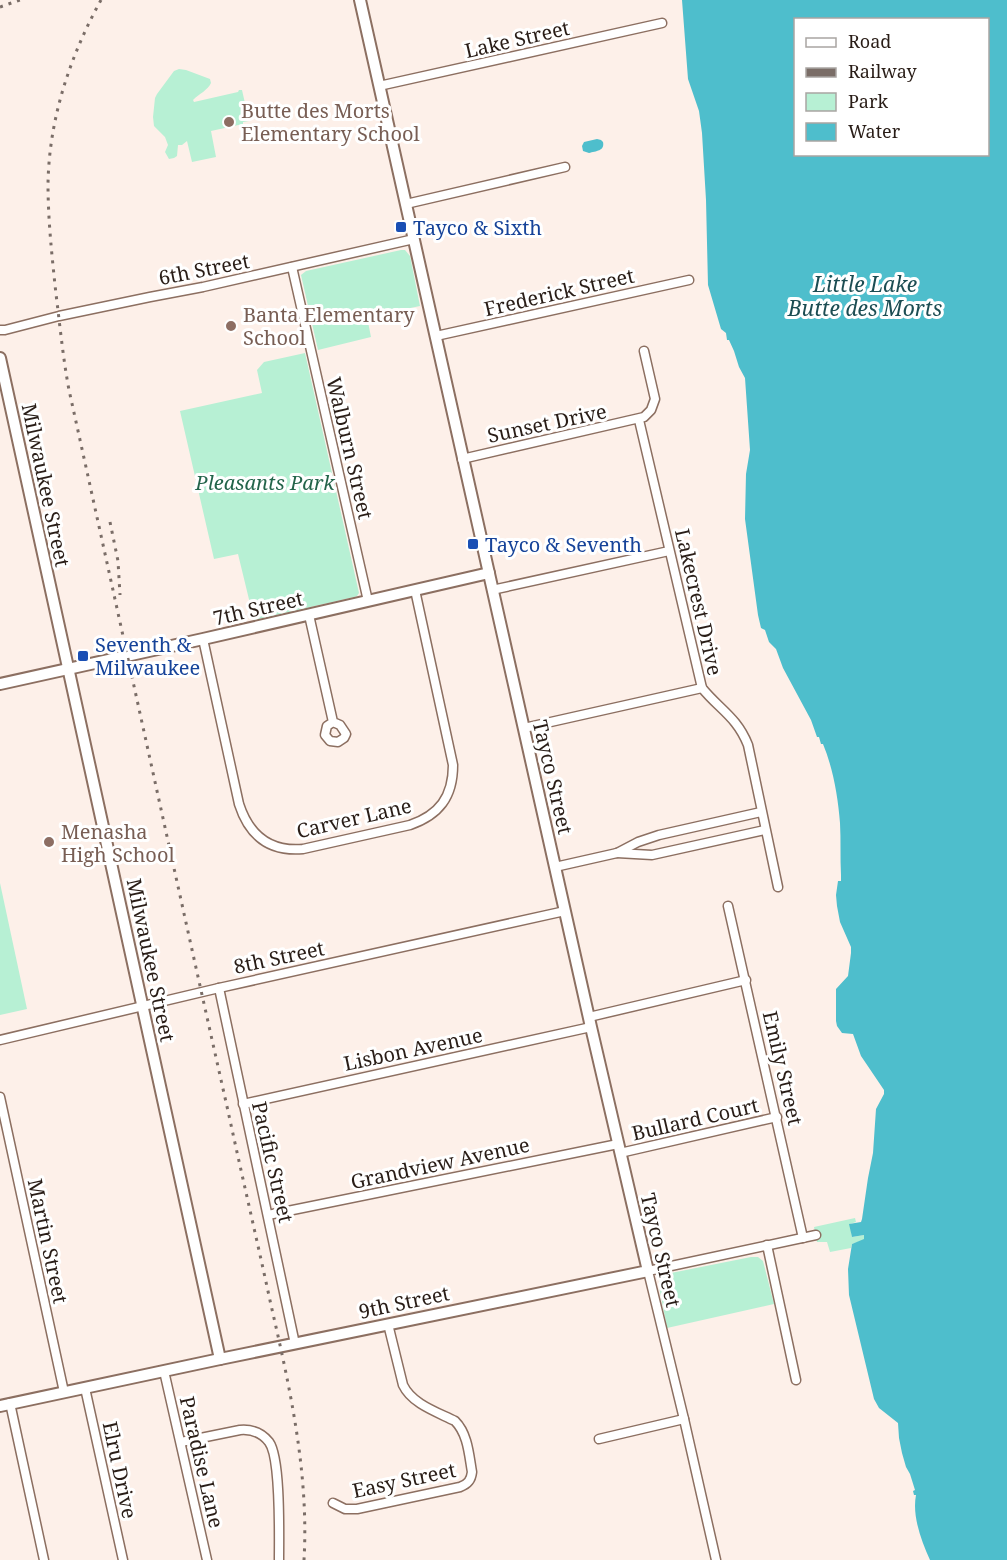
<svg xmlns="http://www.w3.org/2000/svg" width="1007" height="1560" viewBox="0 0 1007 1560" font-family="'Noto Serif',serif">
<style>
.green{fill:#b7f0d4}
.water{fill:#4ebecc;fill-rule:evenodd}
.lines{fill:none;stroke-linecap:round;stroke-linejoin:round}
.minor-casing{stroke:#8c6f61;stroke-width:11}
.tertiary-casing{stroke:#8c6f61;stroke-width:14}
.minor{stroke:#fff;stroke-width:8}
.tertiary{stroke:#fff;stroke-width:10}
.rail{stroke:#7a6d67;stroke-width:3;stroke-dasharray:3 6;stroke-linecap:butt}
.education-dot{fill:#8d6e63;stroke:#fff;stroke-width:2}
.transit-dot{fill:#1a4fb4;stroke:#fff;stroke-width:2}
.labels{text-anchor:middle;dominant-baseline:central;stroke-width:6;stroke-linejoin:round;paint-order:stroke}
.street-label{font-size:20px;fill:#291d17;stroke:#fff}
.education-label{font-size:20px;fill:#785e54;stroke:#fff;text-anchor:start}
.transit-label{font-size:20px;fill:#164399;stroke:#fff;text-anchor:start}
.park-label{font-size:20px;font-style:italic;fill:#23644a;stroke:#fff}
.water-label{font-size:21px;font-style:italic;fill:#1c4d53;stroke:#fff}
</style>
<rect width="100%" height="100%" fill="#fdf0e9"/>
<g class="green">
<path d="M 179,69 L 186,70 L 210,79 L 211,83 C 208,90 199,94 193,100 L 194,102 L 238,92 L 239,90 L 242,90 L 249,121 L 243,122 L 243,124 L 211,131 L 216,157 L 192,162 L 187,141 L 182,145 L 178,145 L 177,156 L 174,158 L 169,159 L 165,152 L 168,145 L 165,137 L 154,126 L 153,117 L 155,98 L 157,94 L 174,71 Z"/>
<path d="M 401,250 L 405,250 L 410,256 L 420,306 L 367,317 L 371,337 L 318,350 L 301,275 L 306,271 Z"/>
<path d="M 305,353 L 359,593 L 357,596 L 354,597 L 254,620 L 238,554 L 214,559 L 180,411 L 262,393 L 257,370 L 264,362 Z"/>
<path d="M 0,883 L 27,1009 L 0,1015 Z"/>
<path d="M 855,1218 L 856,1222 L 850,1224 L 852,1237 L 864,1235 L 864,1240 L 852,1244 L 851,1248 L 830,1252 L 827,1242 L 817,1242 L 814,1227 Z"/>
<path d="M 751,1257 L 758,1257 L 763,1261 L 774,1304 L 667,1328 L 659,1286 C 659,1280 660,1277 666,1274 Z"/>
</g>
<g class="water">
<path d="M 682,0 L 1007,0 L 1007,1560 L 930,1560 C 921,1540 912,1516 916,1495 L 914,1495 L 913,1491 L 915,1490 L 910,1474 L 906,1467 L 902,1453 L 899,1438 L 898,1423 L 879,1408 L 874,1399 L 849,1295 L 848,1269 L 852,1244 L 864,1239 L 864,1235 L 852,1237 L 849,1224 L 861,1222 L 862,1219 L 868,1178 L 873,1153 L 876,1109 L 884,1094 L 884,1090 L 861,1056 L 853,1034 L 842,1033 L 837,1026 L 836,1021 L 836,989 L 848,976 L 851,953 L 851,947 L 840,922 L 837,906 L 836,895 L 838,881 L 841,881 L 841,875 C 840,858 841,840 840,823 C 838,797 833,768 823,744 L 821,744 L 819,737 L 817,737 L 811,720 L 783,668 L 776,649 L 769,642 L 765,630 L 761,628 L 758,615 L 745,519 L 746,474 L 750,450 L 745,378 L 739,367 L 734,351 L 729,340 L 727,340 L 726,333 L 721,329 L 708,285 L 706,200 L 702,133 L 699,111 L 688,79 ZM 796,20 L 988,20 L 988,154 L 796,154 Z"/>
<path d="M 597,139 L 601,140 L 603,142 C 605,151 596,151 589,153 L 583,151 L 582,146 L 584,142 Z"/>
</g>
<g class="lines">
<defs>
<g id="minor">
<path d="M 379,86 L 662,23"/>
<path d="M 406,204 L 565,167"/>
<path d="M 292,267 L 368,601"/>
<path d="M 0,330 L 5,330 L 59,316 L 150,297 L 203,287 L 414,239"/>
<path d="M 436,336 L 689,280"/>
<path d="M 639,420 L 702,688 C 719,709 737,717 748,745 L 778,887"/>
<path d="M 462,459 L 644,417 L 651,410 L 655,399 L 644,351"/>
<path d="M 492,590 L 669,551"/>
<path d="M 309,615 L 333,722 L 327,726 L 325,735 L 330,741 L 338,742 L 344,738 L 346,734 L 340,725 L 333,722"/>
<path d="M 203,639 L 239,804 C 249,835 269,852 303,849 L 410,825 C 439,815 453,797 453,765 L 415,590"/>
<path d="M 524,728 L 702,688"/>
<path d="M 617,853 L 652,855 L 765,830"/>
<path d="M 555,867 L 617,853 L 638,842 L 659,835 L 761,812"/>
<path d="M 728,906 L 803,1238"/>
<path d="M 219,988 L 295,1344"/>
<path d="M 589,1017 L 746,980"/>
<path d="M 0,1040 L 219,988 L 565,911"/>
<path d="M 0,1097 L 64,1392"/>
<path d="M 243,1104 L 591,1027"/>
<path d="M 620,1153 L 777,1117"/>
<path d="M 268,1215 L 618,1144"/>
<path d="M 767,1245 L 796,1380"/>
<path d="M 164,1371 L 207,1560"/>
<path d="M 85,1388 L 123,1560"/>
<path d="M 10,1403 L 44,1560"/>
<path d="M 599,1439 L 684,1419"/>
<path d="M 181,1442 L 240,1430 C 252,1429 262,1433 269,1442 C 281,1458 279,1537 279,1560"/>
<path d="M 333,1503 L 345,1509 L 357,1509 L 460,1487 C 468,1484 471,1480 472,1472 C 469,1455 468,1434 455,1421 C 437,1412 412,1404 403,1385 L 388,1324"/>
<path d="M 716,1560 L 684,1419 L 648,1271 L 816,1235"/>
</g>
<g id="tertiary">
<path d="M 0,358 L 220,1359"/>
<path d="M 0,684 L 203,639 L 489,573"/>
<path d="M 0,1406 L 220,1359 L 648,1271 L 591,1027 L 360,0"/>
</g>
</defs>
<use href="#minor" class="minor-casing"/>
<use href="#tertiary" class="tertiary-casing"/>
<use href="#minor" class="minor"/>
<use href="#tertiary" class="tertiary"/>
<g class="rail">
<path d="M 101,0 C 70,56 49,119 48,184 C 48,220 52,257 56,294 C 60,326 63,358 69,390 C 122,630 174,871 228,1111 C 242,1176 257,1240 271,1305 C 290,1388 309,1474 304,1560"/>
<path d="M 0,7 L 20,0"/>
<path d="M 110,522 L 118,561 L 120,595"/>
</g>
</g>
<g class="education-dot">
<circle cx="229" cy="122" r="6"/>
<circle cx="231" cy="326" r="6"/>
<circle cx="49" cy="842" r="6"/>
</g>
<g class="transit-dot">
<rect x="395" y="221" width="12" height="12" rx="3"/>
<rect x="467" y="538" width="12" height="12" rx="3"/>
<rect x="77" y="650" width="12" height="12" rx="3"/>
</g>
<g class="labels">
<g class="street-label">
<text transform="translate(517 39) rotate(-13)">Lake Street</text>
<text transform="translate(204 269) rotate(-11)">6th Street</text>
<text transform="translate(559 292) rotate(-13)">Frederick Street</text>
<text transform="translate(547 423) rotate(-12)">Sunset Drive</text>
<text transform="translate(350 448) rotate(77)">Walburn Street</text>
<text transform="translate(46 485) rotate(78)">Milwaukee Street</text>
<text transform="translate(699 602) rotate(77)">Lakecrest Drive</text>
<text transform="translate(258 608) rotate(-13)">7th Street</text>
<text transform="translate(553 777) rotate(77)">Tayco Street</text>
<text transform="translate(354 818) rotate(-13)">Carver Lane</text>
<text transform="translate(279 957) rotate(-12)">8th Street</text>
<text transform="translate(151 960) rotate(78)">Milwaukee Street</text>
<text transform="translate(413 1049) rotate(-12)">Lisbon Avenue</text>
<text transform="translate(783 1068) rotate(77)">Emily Street</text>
<text transform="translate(695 1119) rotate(-13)">Bullard Court</text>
<text transform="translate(273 1162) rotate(77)">Pacific Street</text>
<text transform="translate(440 1163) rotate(-12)">Grandview Avenue</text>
<text transform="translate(48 1241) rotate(78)">Martin Street</text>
<text transform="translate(661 1250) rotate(77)">Tayco Street</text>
<text transform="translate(404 1302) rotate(-12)">9th Street</text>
<text transform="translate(202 1462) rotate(77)">Paradise Lane</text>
<text transform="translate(120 1470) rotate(78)">Elru Drive</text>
<text transform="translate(404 1480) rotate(-12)">Easy Street</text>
</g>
<g class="education-label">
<text x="241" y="110">Butte des Morts<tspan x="241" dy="23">Elementary School</tspan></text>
<text x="243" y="314">Banta Elementary<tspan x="243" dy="23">School</tspan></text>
<text x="61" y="831">Menasha<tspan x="61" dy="23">High School</tspan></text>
</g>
<g class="transit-label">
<text x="413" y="227">Tayco &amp; Sixth</text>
<text x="485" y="544">Tayco &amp; Seventh</text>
<text x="95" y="644">Seventh &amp;<tspan x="95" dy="23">Milwaukee</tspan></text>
</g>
<g class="park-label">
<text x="265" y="482">Pleasants Park</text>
</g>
<g class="water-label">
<text x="865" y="284">Little Lake<tspan x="865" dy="24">Butte des Morts</tspan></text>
</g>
</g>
<rect x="794" y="18" width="195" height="138" fill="#ffffff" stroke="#a9a5a2" stroke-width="1.5"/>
<rect x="806" y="38" width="30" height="9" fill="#ffffff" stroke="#a9a5a2" stroke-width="1.5"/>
<text x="848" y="48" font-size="18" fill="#291d17">Road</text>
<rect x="806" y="68" width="30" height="9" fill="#7a6d67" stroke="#a9a5a2" stroke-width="1.5"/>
<text x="848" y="78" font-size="18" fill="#291d17">Railway</text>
<rect x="806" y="93" width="30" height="18" fill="#b7f0d4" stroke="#a9a5a2" stroke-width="1.5"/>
<text x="848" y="108" font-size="18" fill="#291d17">Park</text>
<rect x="806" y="123" width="30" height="18" fill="#4ebecc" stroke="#a9a5a2" stroke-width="1.5"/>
<text x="848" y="138" font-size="18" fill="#291d17">Water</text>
</svg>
